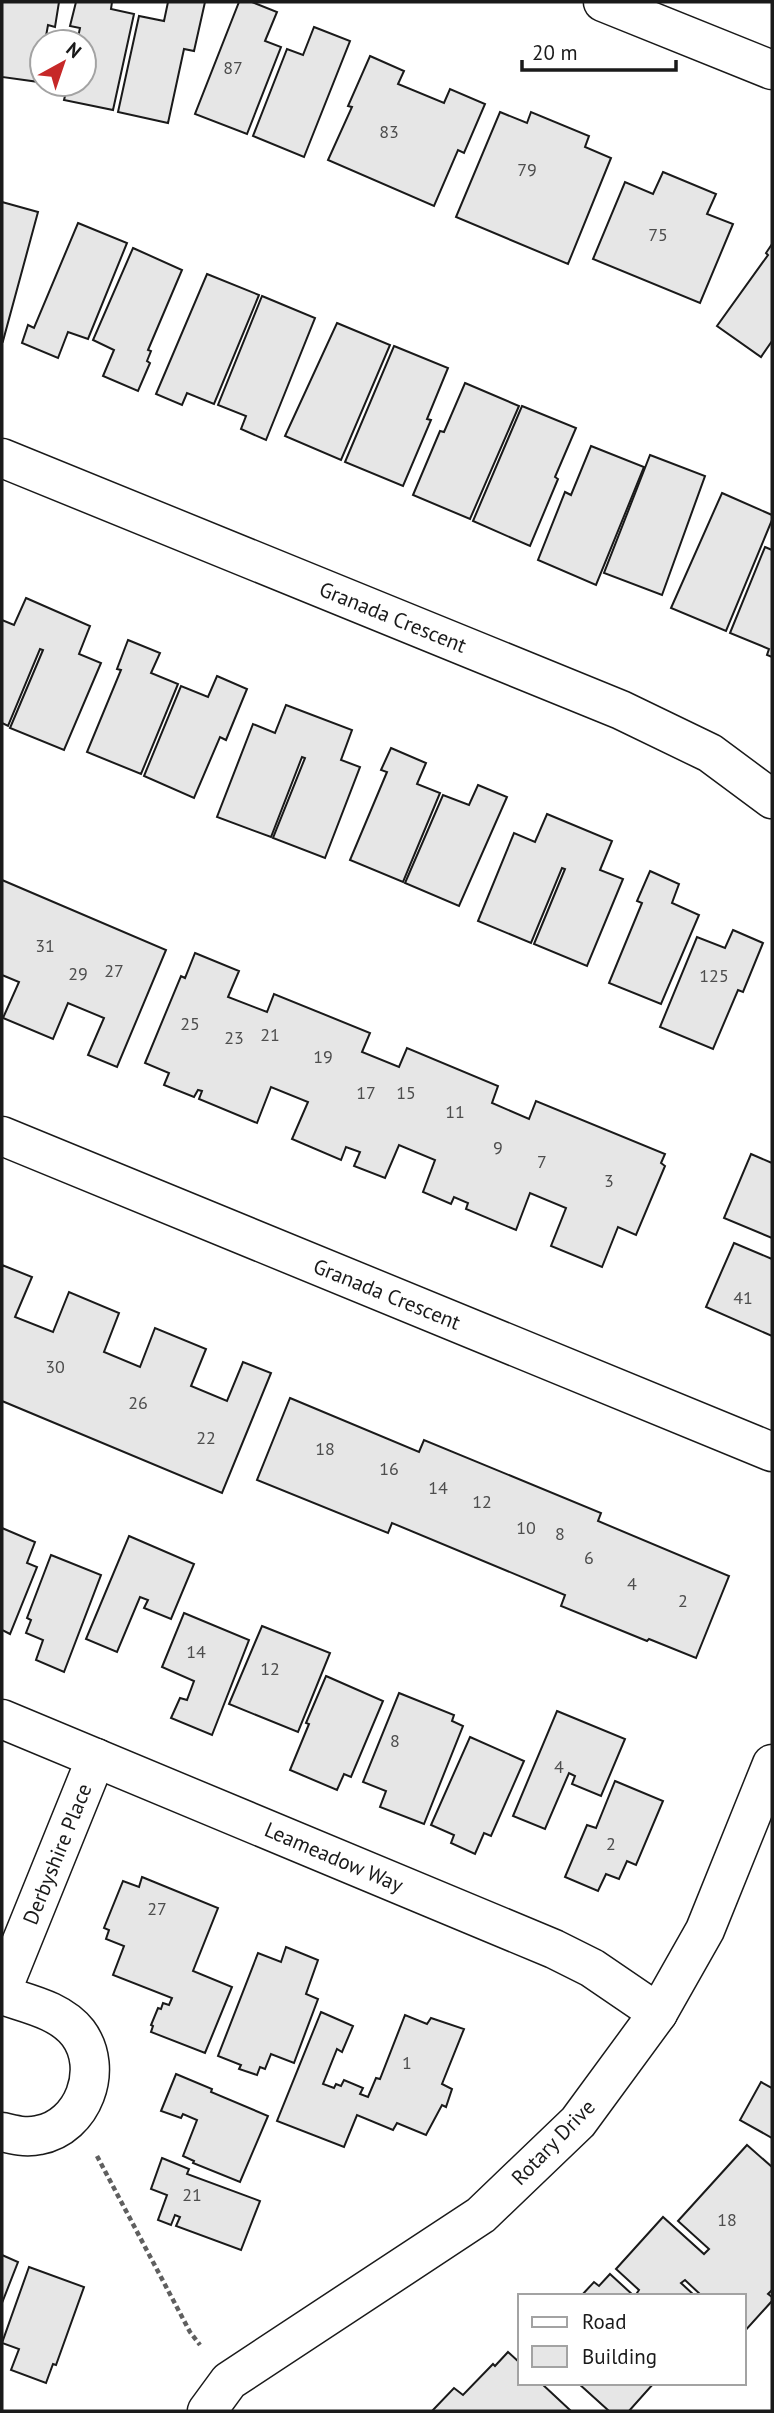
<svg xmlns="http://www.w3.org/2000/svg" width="774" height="2413" viewBox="0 0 774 2413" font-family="'PT Sans',sans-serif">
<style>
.building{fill:#e6e6e6;stroke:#1a1a1a;stroke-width:2}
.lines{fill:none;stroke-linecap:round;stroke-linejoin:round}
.minor-casing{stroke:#1a1a1a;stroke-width:41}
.path{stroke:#5f5f5f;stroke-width:4.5;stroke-dasharray:5 3.5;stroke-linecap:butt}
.minor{stroke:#fff;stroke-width:38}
.labels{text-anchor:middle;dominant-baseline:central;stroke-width:5;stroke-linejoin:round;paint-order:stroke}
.number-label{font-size:18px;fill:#4d4d4d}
.street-label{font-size:21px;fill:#1a1a1a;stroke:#fff}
</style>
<rect width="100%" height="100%" fill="#fff"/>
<g class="building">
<path d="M 2,2 L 59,2 L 55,27 L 48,25 L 45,42 L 42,42 L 39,82 L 2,77 Z"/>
<path d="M 76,2 L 112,2 L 111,9 L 134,14 L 113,110 L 64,100 L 68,84 L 84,84 L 84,42 L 77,42 L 80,28 L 70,26 Z"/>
<path d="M 168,2 L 205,2 L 194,51 L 184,49 L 168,123 L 118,112 L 139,16 L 164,21 Z"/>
<path d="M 239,2 L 252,2 L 277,12 L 265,41 L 281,47 L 247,134 L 195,114 Z"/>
<path d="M 314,27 L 350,41 L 304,157 L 253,136 L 287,49 L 303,55 Z"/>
<path d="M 370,56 L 404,71 L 398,84 L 444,103 L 450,89 L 485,104 L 464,153 L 458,150 L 434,206 L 328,160 L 352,107 L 348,106 Z"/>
<path d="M 500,112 L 527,123 L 531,112 L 589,136 L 585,147 L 611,158 L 568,264 L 456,217 Z"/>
<path d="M 663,172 L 716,194 L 707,214 L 733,224 L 700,303 L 593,259 L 625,182 L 653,194 Z"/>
<path d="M 2,202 L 38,212 L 3,341 L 2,340 Z"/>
<path d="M 78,223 L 127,243 L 88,339 L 68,332 L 58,358 L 22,343 L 28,325 L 34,328 Z"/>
<path d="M 772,244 L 772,341 L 761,357 L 717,326 L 768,255 L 766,253 Z"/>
<path d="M 133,248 L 182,270 L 148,350 L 151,351 L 147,361 L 150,363 L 138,391 L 103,376 L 114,350 L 93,340 Z"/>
<path d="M 207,274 L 259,295 L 214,404 L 187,393 L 182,405 L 156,394 Z"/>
<path d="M 262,296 L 315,318 L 266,440 L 241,429 L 246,416 L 218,405 Z"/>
<path d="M 337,323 L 390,345 L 341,460 L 285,436 Z"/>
<path d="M 394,346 L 448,368 L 427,419 L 431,420 L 403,486 L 345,462 Z"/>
<path d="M 465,383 L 519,406 L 470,519 L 413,495 L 440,431 L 444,432 Z"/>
<path d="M 522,406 L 576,428 L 555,477 L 558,479 L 530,546 L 473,521 Z"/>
<path d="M 591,446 L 644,467 L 596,585 L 538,560 L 565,492 L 571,495 Z"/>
<path d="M 650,455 L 705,476 L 662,595 L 604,573 Z"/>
<path d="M 722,493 L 772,515 L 772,520 L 726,631 L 671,608 Z"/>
<path d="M 765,547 L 772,550 L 772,657 L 767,655 L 769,649 L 730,633 Z"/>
<path d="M 26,598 L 90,626 L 79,654 L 101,663 L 64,750 L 10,728 L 43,650 L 40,649 L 8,726 L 2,723 L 2,620 L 14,625 Z"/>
<path d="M 128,640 L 160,653 L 151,673 L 178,684 L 141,774 L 87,752 L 121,670 L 117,669 Z"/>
<path d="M 217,676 L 247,689 L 226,740 L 220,737 L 194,798 L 144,776 L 181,686 L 208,697 Z"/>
<path d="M 286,705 L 352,730 L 341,760 L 360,767 L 325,858 L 273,838 L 305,758 L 302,757 L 271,837 L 217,817 L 253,724 L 275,733 Z"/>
<path d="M 391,748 L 426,763 L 417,784 L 440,793 L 403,882 L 350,860 L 387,772 L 381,770 Z"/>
<path d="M 478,785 L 507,797 L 459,906 L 405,883 L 443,795 L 469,805 Z"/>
<path d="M 547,814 L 612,841 L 600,870 L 623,879 L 587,966 L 534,944 L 565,869 L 562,868 L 531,943 L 478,921 L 514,833 L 535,842 Z"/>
<path d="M 650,871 L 679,884 L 672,903 L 699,915 L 661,1004 L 609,983 L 642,903 L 637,901 Z"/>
<path d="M 2,880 L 166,950 L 117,1067 L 88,1055 L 104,1018 L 68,1003 L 53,1039 L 3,1018 L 19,982 L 2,975 Z"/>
<path d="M 733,930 L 763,943 L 743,992 L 738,990 L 713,1049 L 660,1027 L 697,937 L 725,948 Z"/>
<path d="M 195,953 L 239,971 L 228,997 L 267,1012 L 274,994 L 370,1033 L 362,1052 L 399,1067 L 407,1048 L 498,1086 L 492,1103 L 529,1119 L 536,1101 L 665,1154 L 661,1163 L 665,1166 L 636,1235 L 618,1227 L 602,1267 L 551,1246 L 566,1208 L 530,1193 L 516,1230 L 466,1209 L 468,1203 L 454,1197 L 451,1204 L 423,1192 L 435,1160 L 399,1145 L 385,1178 L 354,1166 L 360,1152 L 346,1147 L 341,1160 L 292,1139 L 308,1102 L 271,1087 L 257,1123 L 199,1099 L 202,1091 L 198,1090 L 194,1097 L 164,1085 L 169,1073 L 145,1063 L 181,976 L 185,978 Z"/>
<path d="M 751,1154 L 772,1163 L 772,1238 L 724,1218 Z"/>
<path d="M 734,1243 L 772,1259 L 772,1336 L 706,1307 Z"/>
<path d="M 2,1265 L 32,1277 L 15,1317 L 53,1332 L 69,1292 L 119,1313 L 104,1352 L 140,1367 L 155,1328 L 206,1349 L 191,1386 L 227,1401 L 243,1362 L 271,1373 L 222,1493 L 2,1401 Z"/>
<path d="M 290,1398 L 419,1452 L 424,1440 L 601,1513 L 598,1521 L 729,1576 L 696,1658 L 649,1639 L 647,1641 L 561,1606 L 565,1595 L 392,1523 L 388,1533 L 257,1480 Z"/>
<path d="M 2,1528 L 35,1542 L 27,1563 L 37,1567 L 10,1634 L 2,1630 Z"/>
<path d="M 129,1536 L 194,1564 L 171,1619 L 144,1608 L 148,1600 L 140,1597 L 117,1652 L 86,1639 Z"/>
<path d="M 51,1555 L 101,1575 L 64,1672 L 36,1660 L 43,1640 L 26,1633 L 31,1620 L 27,1618 Z"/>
<path d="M 184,1613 L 249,1640 L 212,1735 L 171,1718 L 180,1698 L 187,1700 L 194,1681 L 162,1667 Z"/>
<path d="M 262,1626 L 330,1653 L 298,1732 L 229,1704 Z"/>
<path d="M 326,1676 L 383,1701 L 351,1777 L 344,1774 L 337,1790 L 290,1770 L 309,1724 L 306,1723 Z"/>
<path d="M 399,1693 L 454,1715 L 452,1721 L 463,1726 L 424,1824 L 380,1807 L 386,1791 L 363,1782 Z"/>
<path d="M 557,1711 L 625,1739 L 601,1796 L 572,1784 L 575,1776 L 569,1773 L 545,1829 L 513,1816 Z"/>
<path d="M 470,1737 L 524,1761 L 491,1836 L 484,1833 L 475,1854 L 451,1843 L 454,1835 L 431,1825 Z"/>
<path d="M 615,1781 L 663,1801 L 636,1865 L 627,1861 L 619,1879 L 606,1874 L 598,1891 L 565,1877 L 587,1825 L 596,1828 Z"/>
<path d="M 142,1877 L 218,1908 L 193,1971 L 232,1987 L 205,2053 L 151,2032 L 153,2026 L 151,2025 L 158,2008 L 161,2009 L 163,2003 L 169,2005 L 172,1998 L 113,1975 L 124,1946 L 106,1939 L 109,1930 L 104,1928 L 123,1881 L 139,1887 Z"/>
<path d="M 286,1947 L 318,1960 L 306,1994 L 318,1999 L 294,2063 L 271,2054 L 265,2069 L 260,2067 L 257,2075 L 239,2069 L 241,2065 L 218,2056 L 258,1953 L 281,1962 Z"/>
<path d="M 321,2012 L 353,2026 L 342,2052 L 337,2049 L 323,2084 L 334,2088 L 336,2084 L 341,2086 L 344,2080 L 363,2088 L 360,2094 L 368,2097 L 376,2078 L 380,2079 L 405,2015 L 427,2024 L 431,2018 L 464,2029 L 442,2084 L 452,2089 L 446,2107 L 442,2105 L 426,2135 L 397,2123 L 393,2130 L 357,2115 L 344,2147 L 277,2121 Z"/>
<path d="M 176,2074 L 212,2089 L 211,2092 L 268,2116 L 240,2182 L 193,2163 L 194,2161 L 183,2156 L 197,2120 L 183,2114 L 181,2118 L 161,2111 Z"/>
<path d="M 761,2082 L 772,2088 L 772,2138 L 740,2120 Z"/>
<path d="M 747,2145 L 772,2167 L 772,2290 L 768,2294 L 772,2297 L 772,2301 L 744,2332 L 744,2296 L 702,2296 L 685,2280 L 681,2283 L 695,2296 L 635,2296 L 639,2290 L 616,2269 L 663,2217 L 704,2254 L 709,2249 L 678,2221 Z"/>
<path d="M 162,2158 L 189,2169 L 187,2174 L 260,2201 L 241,2250 L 176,2226 L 180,2217 L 175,2215 L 171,2225 L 158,2220 L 167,2195 L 151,2189 Z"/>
<path d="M 2,2255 L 18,2262 L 2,2303 Z"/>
<path d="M 29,2267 L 84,2287 L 56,2365 L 53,2364 L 46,2383 L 11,2370 L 19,2349 L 2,2343 Z"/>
<path d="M 610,2274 L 634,2296 L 581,2296 L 594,2282 L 599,2286 Z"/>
<path d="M 508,2352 L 520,2363 L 520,2383 L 541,2383 L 571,2411 L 432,2411 L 454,2388 L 463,2395 L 493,2364 L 495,2366 Z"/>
<path d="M 578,2383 L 654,2383 L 629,2411 L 609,2411 Z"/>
</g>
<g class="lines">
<defs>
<g id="minor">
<path d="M 603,2 L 772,70"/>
<path d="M 2,458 L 621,710 L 710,753 L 772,799"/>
<path d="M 2,1136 L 772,1452"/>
<path d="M 2,1719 L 554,1949 L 592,1968 L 658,2013"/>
<path d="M 2,1990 L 96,1758"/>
<path d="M 2,1995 C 28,2004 60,2010 78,2033 C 105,2069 83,2127 39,2135 C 26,2138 14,2135 2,2132"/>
<path d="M 207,2411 L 229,2381 L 481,2215 L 578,2122 L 658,2013 L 705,1930 L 772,1764"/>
</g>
</defs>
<use href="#minor" class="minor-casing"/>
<path class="path" d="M 97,2156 L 190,2332 L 200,2345"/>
<use href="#minor" class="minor"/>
</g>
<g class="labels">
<g class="number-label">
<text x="233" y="67">87</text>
<text x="389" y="131">83</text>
<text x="527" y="169">79</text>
<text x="658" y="234">75</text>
<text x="45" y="945">31</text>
<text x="114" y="970">27</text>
<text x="78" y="973">29</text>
<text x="714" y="975">125</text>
<text x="190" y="1023">25</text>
<text x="270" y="1034">21</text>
<text x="234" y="1037">23</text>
<text x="323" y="1056">19</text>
<text x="366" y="1092">17</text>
<text x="406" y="1092">15</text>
<text x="455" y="1111">11</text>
<text x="498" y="1147">9</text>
<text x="542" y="1161">7</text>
<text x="609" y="1180">3</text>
<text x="743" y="1297">41</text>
<text x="55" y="1366">30</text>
<text x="138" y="1402">26</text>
<text x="206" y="1437">22</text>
<text x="325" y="1448">18</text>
<text x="389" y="1468">16</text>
<text x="438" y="1487">14</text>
<text x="482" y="1501">12</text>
<text x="526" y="1527">10</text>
<text x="560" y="1533">8</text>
<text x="589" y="1557">6</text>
<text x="632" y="1583">4</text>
<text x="683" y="1600">2</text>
<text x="196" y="1651">14</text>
<text x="270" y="1668">12</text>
<text x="395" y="1740">8</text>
<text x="559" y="1766">4</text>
<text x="611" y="1843">2</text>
<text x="157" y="1908">27</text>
<text x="407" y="2062">1</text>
<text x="192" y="2194">21</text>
<text x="727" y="2219">18</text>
</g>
<g class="street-label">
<text transform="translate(393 617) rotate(22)">Granada Crescent</text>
<text transform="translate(387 1294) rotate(22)">Granada Crescent</text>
<text transform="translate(57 1854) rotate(-68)">Derbyshire Place</text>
<text transform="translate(334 1857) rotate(23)">Leameadow Way</text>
<text transform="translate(553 2142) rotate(-46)">Rotary Drive</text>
</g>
</g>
<rect width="774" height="2413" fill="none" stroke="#1a1a1a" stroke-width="7"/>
<rect x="518" y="2294" width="228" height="91" fill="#ffffff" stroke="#a3a3a3" stroke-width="2"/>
<rect x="532" y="2317" width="35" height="10" fill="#ffffff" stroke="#a3a3a3" stroke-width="2"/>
<text x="582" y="2329" font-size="21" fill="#1a1a1a">Road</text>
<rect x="532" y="2346" width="35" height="21" fill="#e6e6e6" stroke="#a3a3a3" stroke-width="2"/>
<text x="582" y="2364" font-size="21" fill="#1a1a1a">Building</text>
<g transform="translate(63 63) rotate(40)"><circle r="33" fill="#ffffff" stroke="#a3a3a3" stroke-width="2"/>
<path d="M0-5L12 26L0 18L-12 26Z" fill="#c62828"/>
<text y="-10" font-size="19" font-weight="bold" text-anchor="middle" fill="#1a1a1a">N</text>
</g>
<path d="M522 60v10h154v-10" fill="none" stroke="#1a1a1a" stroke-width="3.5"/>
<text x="532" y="60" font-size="21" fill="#1a1a1a" stroke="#ffffff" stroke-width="5" paint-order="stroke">20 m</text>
</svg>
